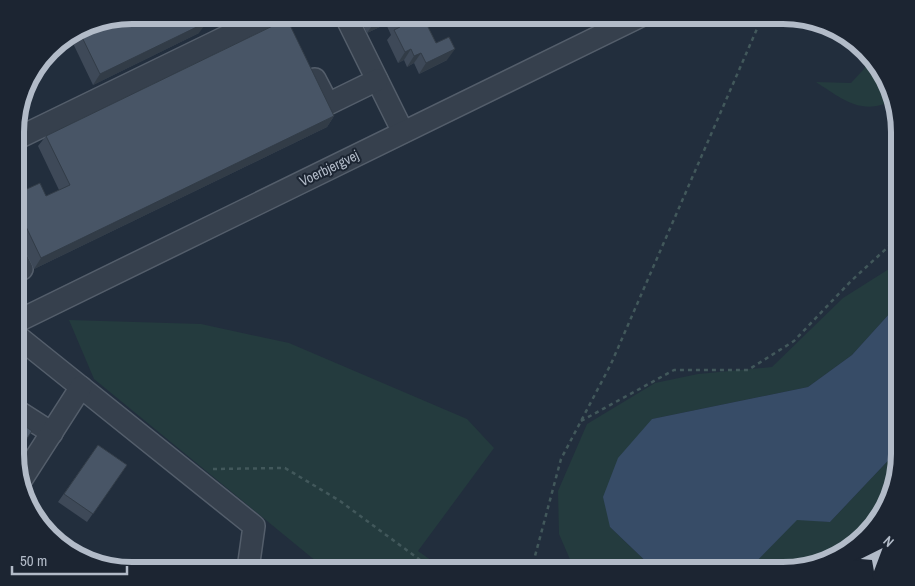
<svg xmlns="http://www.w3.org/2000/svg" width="915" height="586" viewBox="0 0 915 586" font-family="'Archivo Narrow',sans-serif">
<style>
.green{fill:#243b3e}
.water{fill:#374c67}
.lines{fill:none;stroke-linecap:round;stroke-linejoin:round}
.minor-casing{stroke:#545e6b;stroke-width:24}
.path{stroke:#42585b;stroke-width:2.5;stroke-dasharray:4 4;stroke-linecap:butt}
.minor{stroke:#36404d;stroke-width:21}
.wall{fill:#3e4958}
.shaded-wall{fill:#323c47}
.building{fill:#485566;stroke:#323c47}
.labels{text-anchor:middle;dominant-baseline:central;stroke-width:4;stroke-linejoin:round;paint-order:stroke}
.street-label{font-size:14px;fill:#b2bbc8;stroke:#1c2532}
.rim{fill:none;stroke:#b2bbc8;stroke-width:6}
</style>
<rect width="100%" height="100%" fill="#222e3d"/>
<g class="green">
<path d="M 870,58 L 885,73 L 893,100 C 862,117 841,98 816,82 L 851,83 L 864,69 Z"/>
<path d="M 900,262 L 900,302 L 852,355 L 808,387 L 652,419 L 610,527 L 656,571 L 575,571 L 559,534 L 558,491 L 587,424 L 655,383 L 698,374 L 772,367 L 843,298 Z"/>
<path d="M 69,320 L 201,324 L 289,343 L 467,419 L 494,448 L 418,551 L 446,571 L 328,571 L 94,379 Z"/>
<path d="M 900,448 L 900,462 L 880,519 L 842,556 L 791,571 L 747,571 L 797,519 L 830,522 Z"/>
</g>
<path class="water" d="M 900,302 L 900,448 L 830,522 L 797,520 L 747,571 L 656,571 L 610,527 L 603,497 L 618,458 L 652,419 L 808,387 L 852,355 Z"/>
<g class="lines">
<defs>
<g id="minor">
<path d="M 345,15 L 403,132"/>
<path d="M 315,79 L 328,104 L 377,80"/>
<path d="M 16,139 L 271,15"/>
<path d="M 16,257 L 22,269"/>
<path d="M 16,322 L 643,15"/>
<path d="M 16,335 L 254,526 L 249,562 L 245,571"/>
<path d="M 16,410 L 52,433"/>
<path d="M 20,482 L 81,387"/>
</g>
</defs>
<use href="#minor" class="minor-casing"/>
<g class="path">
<path d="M 581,421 L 674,370 L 748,370 L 794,341 L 851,281 L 900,236"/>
<path d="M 213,469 L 285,468 L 340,501 L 435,571"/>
<path d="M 855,543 L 883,512"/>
<path d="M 531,571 L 561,459 L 611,364 L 763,15"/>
<path d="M 700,571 L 707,557"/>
</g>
<use href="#minor" class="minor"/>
</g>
<g class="wall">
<path d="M 204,15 L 217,15 L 207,20 Z"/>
<path d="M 358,15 L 422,15 L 436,43 L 447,60 L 419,74 L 414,63 L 407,67 L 404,60 L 398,63 L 387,40 L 391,35 L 386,24 L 367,33 Z"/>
<path d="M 87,24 L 199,33 L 93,85 L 69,35 Z"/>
<path d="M 334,116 L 327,127 L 34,269 L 16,233 L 16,194 L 46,196 L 59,190 L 38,146 L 46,136 Z"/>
<path d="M 98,445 L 127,465 L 87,522 L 58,502 Z"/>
</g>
<g class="shaded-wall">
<path d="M 210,15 L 217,15 L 207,20 Z"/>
<path d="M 390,15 L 392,15 L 386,24 L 367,33 L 374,23 Z"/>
<path d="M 207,22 L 199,33 L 93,85 L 100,74 Z"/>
<path d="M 411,49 L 404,60 L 398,63 L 405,52 Z"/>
<path d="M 455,49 L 447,60 L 419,74 L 426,63 Z"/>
<path d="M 421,53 L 414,63 L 407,67 L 414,56 Z"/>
<path d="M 334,116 L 327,127 L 34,269 L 41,258 Z"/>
</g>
<g class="building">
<path d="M 131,15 L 203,15 L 207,22 L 100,74 L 78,29 L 87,24 Z"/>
<path d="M 371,15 L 390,15 L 374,23 Z"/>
<path d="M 394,15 L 422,15 L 436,43 L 449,37 L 455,49 L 426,63 L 421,53 L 414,56 L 411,49 L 405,52 L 394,30 L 400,27 Z"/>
<path d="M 287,19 L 334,116 L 41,258 L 18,210 L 20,209 L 16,201 L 16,194 L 40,183 L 46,196 L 70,185 L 46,136 Z"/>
<path d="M 16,420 L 32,431 L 20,449 L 24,451 L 16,464 Z"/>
<path d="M 98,445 L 127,465 L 93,514 L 64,494 Z"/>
<path d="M 68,548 L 78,555 L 67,551 Z"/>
</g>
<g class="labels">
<g class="street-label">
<text transform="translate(329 168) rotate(-26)">Voerbjergvej</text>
</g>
</g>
<path d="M0 0H915V586H0ZM132 24H783A108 108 0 0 1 891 132V454A108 108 0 0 1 783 562H132A108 108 0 0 1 24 454V132A108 108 0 0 1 132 24Z" fill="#1c2532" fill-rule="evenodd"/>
<path class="rim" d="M132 24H783A108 108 0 0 1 891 132V454A108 108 0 0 1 783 562H132A108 108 0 0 1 24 454V132A108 108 0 0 1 132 24Z"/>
<g transform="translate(880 551) rotate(42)" stroke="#1c2532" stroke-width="4" paint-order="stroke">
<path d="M0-4L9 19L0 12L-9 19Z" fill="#b2bbc8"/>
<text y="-8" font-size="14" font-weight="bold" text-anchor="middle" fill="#b2bbc8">N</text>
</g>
<path d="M12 566v8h115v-8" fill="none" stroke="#b2bbc8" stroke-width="2.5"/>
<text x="20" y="566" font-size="15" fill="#b2bbc8" stroke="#1c2532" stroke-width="4" paint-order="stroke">50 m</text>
</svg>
